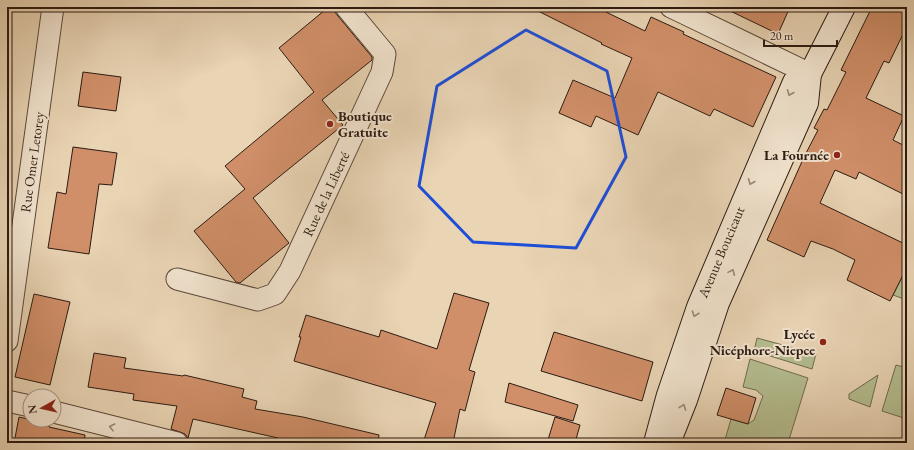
<svg xmlns="http://www.w3.org/2000/svg" width="914" height="450" viewBox="0 0 914 450" font-family="'EB Garamond',serif">
<style>
.green{fill:#b4bd8f;stroke:#706c50}
.building{fill:#d08f69;stroke:#2c1b12}
.lines{fill:none;stroke-linecap:round;stroke-linejoin:round}
.minor-casing{stroke:#5b493a;stroke-width:23}
.secondary-casing{stroke:#2c1b12;stroke-width:24}
.minor{stroke:#f1e3ce;stroke-width:21}
.secondary{stroke:#f1e3ce;stroke-width:22}
.oneway{stroke:#988979}
.marked{fill:none;stroke:#1d4ed8;stroke-width:3;stroke-linejoin:round}
.poi-dot{fill:#8f2418;stroke:#f1e3ce;stroke-width:1.5}
.labels{text-anchor:middle;dominant-baseline:central;stroke-width:4;stroke-linejoin:round;paint-order:stroke}
.poi-label{font-size:14px;font-weight:bold;fill:#2c1b12;stroke:#f1e3ce;text-anchor:end}
.street-label{font-size:14px;fill:#2c1b12;stroke:#f1e3ce}
</style>
<rect width="100%" height="100%" fill="#e9d4b4"/>
<filter id="stains"><feTurbulence type="fractalNoise" baseFrequency=".005" numOctaves="4"/><feColorMatrix values="0 0 0 0 .2 0 0 0 0 .09 0 0 0 0 .02 0 0 0 .5 -.17"/></filter>
<radialGradient id="worn" r=".72"><stop offset=".6" stop-color="#630" stop-opacity="0"/><stop offset="1" stop-color="#630" stop-opacity=".3"/></radialGradient>
<g class="green">
<path d="M 907,267 L 907,300 L 893,295 Z"/>
<path d="M 757,338 L 816,354 L 812,369 L 754,351 Z"/>
<path d="M 750,359 L 808,378 L 788,443 L 724,443 L 731,419 L 748,424 L 754,420 L 763,396 L 756,390 L 743,387 Z"/>
<path d="M 896,365 L 907,368 L 907,419 L 882,411 Z"/>
<path d="M 878,375 L 870,407 L 849,399 L 849,394 Z"/>
</g>
<g class="building">
<path d="M 530,7 L 609,7 L 606,12 L 645,31 L 651,17 L 684,32 L 683,34 L 776,77 L 753,127 L 714,109 L 710,116 L 658,92 L 638,135 L 596,116 L 591,127 L 559,113 L 573,80 L 615,98 L 632,58 L 601,44 L 602,43 Z"/>
<path d="M 722,7 L 790,7 L 778,34 Z"/>
<path d="M 872,7 L 907,7 L 907,25 L 906,28 L 889,63 L 884,61 L 866,98 L 904,116 L 893,140 L 907,147 L 907,196 L 859,172 L 856,179 L 835,170 L 820,203 L 907,245 L 907,267 L 890,301 L 847,280 L 855,260 L 833,249 L 811,241 L 804,257 L 767,240 L 804,157 L 818,130 L 814,128 L 824,109 L 827,110 L 846,72 L 841,70 Z"/>
<path d="M 325,10 L 333,10 L 372,57 L 372,60 L 322,100 L 343,125 L 253,198 L 289,243 L 240,283 L 236,282 L 194,231 L 245,189 L 225,166 L 314,92 L 279,48 Z"/>
<path d="M 83,72 L 121,77 L 116,111 L 78,106 Z"/>
<path d="M 73,147 L 117,153 L 112,185 L 99,184 L 89,254 L 48,248 L 57,192 L 66,194 Z"/>
<path d="M 454,293 L 489,303 L 469,370 L 475,372 L 465,411 L 460,409 L 453,443 L 423,443 L 436,403 L 294,361 L 301,337 L 299,337 L 306,315 L 379,337 L 381,330 L 437,349 Z"/>
<path d="M 34,294 L 70,302 L 50,385 L 15,377 Z"/>
<path d="M 554,332 L 653,362 L 642,401 L 541,371 Z"/>
<path d="M 94,353 L 126,358 L 124,368 L 183,376 L 184,375 L 244,389 L 242,397 L 257,401 L 255,409 L 303,417 L 379,435 L 378,443 L 277,443 L 278,438 L 193,419 L 188,438 L 185,434 L 180,432 L 171,429 L 177,406 L 133,400 L 134,394 L 88,387 Z"/>
<path d="M 509,383 L 578,405 L 573,421 L 505,402 Z"/>
<path d="M 726,388 L 756,398 L 748,424 L 717,415 Z"/>
<path d="M 19,417 L 50,424 L 49,427 L 85,435 L 84,443 L 14,443 Z"/>
<path d="M 555,417 L 580,425 L 575,443 L 547,443 Z"/>
</g>
<g class="lines">
<defs>
<g id="minor">
<path d="M 671,7 L 810,74"/>
<path d="M 177,279 L 258,300 L 275,294 L 290,271 L 382,72 L 385,54 L 346,7"/>
<path d="M 7,341 L 53,7"/>
<path d="M 7,401 L 30,406"/>
<path d="M 54,412 L 177,443"/>
</g>
<g id="secondary">
<path d="M 655,443 L 668,395 L 698,307 L 794,82 L 810,74"/>
<path d="M 669,443 L 686,400 L 718,303 L 807,103 L 810,74 L 844,7"/>
</g>
</defs>
<use href="#minor" class="minor-casing"/>
<use href="#secondary" class="secondary-casing"/>
<use href="#minor" class="minor"/>
<use href="#secondary" class="secondary"/>
</g>
<defs><path id="oneway-chevron" d="M-2-3.5L2.5 0L-2 3.5" fill="none" stroke-width="1.6" stroke-linecap="round" stroke-linejoin="round"/></defs>
<g class="oneway">
<use href="#oneway-chevron" transform="translate(790 93) rotate(113)"/>
<use href="#oneway-chevron" transform="translate(751 182) rotate(113)"/>
<use href="#oneway-chevron" transform="translate(732 272) rotate(-66)"/>
<use href="#oneway-chevron" transform="translate(695 314) rotate(109)"/>
<use href="#oneway-chevron" transform="translate(683 407) rotate(-69)"/>
<use href="#oneway-chevron" transform="translate(112 427) rotate(-166)"/>
</g>
<path class="marked" d="M 526,30 L 607,71 L 626,157 L 576,248 L 473,242 L 419,186 L 437,86 Z"/>
<g class="poi-dot">
<circle cx="330" cy="124" r="4"/>
<circle cx="837" cy="155" r="4"/>
<circle cx="823" cy="342" r="4"/>
</g>
<g class="labels">
<g class="poi-label">
<text x="338" y="116" text-anchor="start">Boutique<tspan x="338" dy="16">Gratuite</tspan></text>
<text x="829" y="155">La Fournée</text>
<text x="815" y="334">Lycée<tspan x="815" dy="16">Nicéphore-Niepce</tspan></text>
</g>
<g class="street-label">
<text transform="translate(32 162) rotate(-82)">Rue Omer Letorey</text>
<text transform="translate(326 194) rotate(-65)">Rue de la Liberté</text>
<text transform="translate(721 252) rotate(-67)">Avenue Boucicaut</text>
</g>
</g>
<rect width="914" height="450" fill="none" stroke="#e9d4b4" stroke-width="24"/>
<rect x="8" y="8" width="898" height="434" fill="none" stroke="#2c1b12" stroke-width="2"/>
<rect x="12" y="12" width="890" height="426" fill="none" stroke="#2c1b12"/>
<g transform="translate(42 408) rotate(262)"><circle r="19" fill="#f1e3ce" stroke="#a29383"/>
<path d="M0-3L7 15L0 10L-7 15Z" fill="#8f2418"/>
<text y="-6" font-size="11" font-weight="bold" text-anchor="middle" fill="#2c1b12">N</text>
</g>
<path d="M764 40v6h73v-6" fill="none" stroke="#2c1b12" stroke-width="2"/>
<text x="770" y="40" font-size="12" fill="#2c1b12" stroke="#f1e3ce" stroke-width="3" paint-order="stroke">20 m</text>
<rect width="100%" height="100%" filter="url(#stains)"/>
<rect width="100%" height="100%" fill="url(#worn)"/>
</svg>
